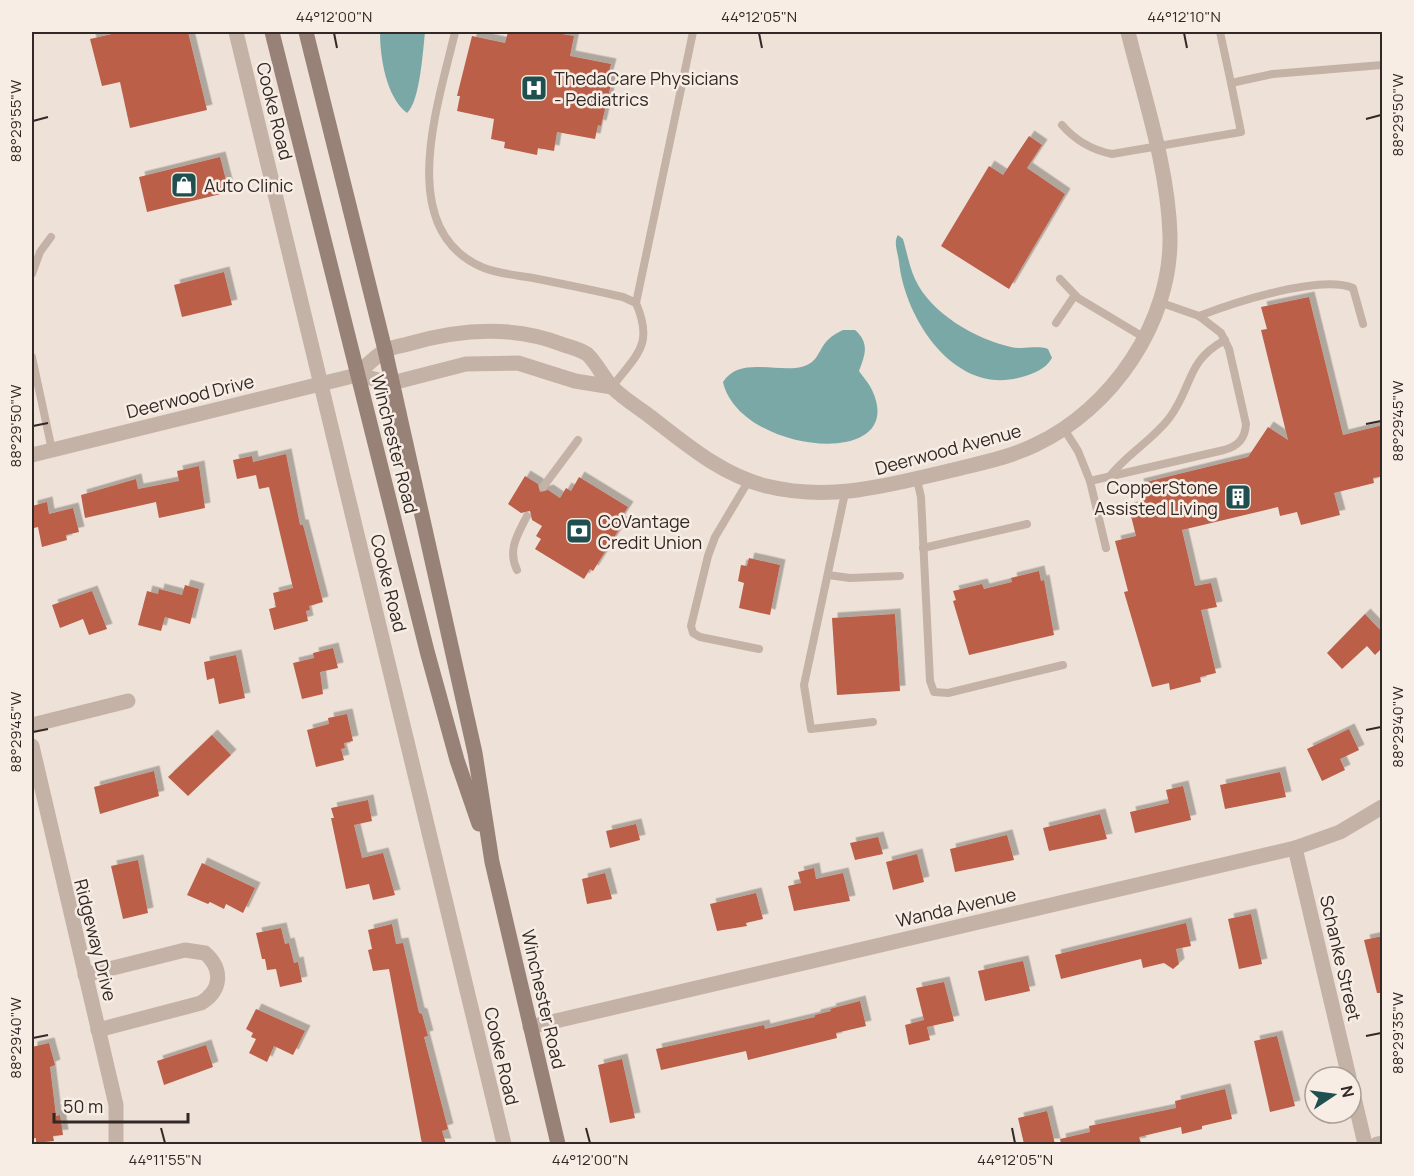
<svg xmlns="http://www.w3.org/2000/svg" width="1414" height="1176" viewBox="0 0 1414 1176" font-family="Manrope,sans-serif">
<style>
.water{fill:#7aa8a7}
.building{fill:#bb5e4a;filter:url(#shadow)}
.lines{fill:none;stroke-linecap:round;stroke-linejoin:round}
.lane{stroke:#c5b2a6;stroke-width:8}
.street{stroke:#c5b2a6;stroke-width:15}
.secondary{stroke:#988177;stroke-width:15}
.ticks{fill:none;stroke:#322926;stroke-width:2}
.labels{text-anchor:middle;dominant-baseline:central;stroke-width:5;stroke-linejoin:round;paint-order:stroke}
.poi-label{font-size:18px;fill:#322926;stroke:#f7ede4;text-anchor:start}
.street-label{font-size:18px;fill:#322926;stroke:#f7ede4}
.neatline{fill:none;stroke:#322926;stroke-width:2}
.ticks-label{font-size:15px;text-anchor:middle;fill:#322926}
</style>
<defs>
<filter id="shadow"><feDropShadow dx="5.5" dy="-5.5" stdDeviation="0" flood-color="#0004"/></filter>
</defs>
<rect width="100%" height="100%" fill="#eee2d8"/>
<g class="water">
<path d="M 380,32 L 425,32 C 423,50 420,102 407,113 C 386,97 380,57 380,32 Z"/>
<path d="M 898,235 L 903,239 C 907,252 909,266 915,279 C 931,314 976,339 1011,347 C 1024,350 1036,345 1048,349 L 1052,358 C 1046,369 1033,374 1022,377 C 955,397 905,319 899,262 C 898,253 893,242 898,235 Z"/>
<path d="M 843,330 L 855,330 C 870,343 865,355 859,371 C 863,377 869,383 872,390 C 910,471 739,454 723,382 C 741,354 782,376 807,365 C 823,358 817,341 843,330 Z"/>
</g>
<g class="building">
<path d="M 121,32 L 188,32 L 207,110 L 130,128 L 120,82 L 102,86 L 90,39 Z"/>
<path d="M 508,32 L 550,32 L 574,36 L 570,56 L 611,64 L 607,79 L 612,80 L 601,126 L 598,125 L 595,139 L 557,132 L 554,151 L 538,148 L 537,155 L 504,148 L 505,142 L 491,139 L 494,119 L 457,111 L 460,96 L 457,96 L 472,36 L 505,43 Z"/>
<path d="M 1029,136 L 1042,145 L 1027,168 L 1065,194 L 1009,289 L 941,246 L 989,166 L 1003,175 Z"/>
<path d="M 220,157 L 229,192 L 147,212 L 139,177 Z"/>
<path d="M 224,272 L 232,305 L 182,317 L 174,285 Z"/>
<path d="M 1309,297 L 1343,435 L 1383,425 L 1383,476 L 1373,478 L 1374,483 L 1334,493 L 1340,515 L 1301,525 L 1297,512 L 1280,516 L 1278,507 L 1182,530 L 1195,586 L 1211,583 L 1217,607 L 1201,610 L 1216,673 L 1200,677 L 1201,682 L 1170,690 L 1169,683 L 1152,687 L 1124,592 L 1128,591 L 1115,541 L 1136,536 L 1129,508 L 1143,504 L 1138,484 L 1248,457 L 1268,427 L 1288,440 L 1261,330 L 1267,329 L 1261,307 Z"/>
<path d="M 286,454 L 300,525 L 303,525 L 323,602 L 309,606 L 310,610 L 306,611 L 308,621 L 274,630 L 269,609 L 276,607 L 273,593 L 293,588 L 269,487 L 259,489 L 256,475 L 237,479 L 233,460 L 252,456 L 253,462 Z"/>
<path d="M 199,466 L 205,508 L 159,518 L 156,502 L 85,518 L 81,495 L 136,479 L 138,489 L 179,481 L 177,471 Z"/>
<path d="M 525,476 L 538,484 L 540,492 L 548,490 L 560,498 L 566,488 L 571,491 L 579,477 L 628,507 L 619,521 L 623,523 L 593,571 L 590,569 L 584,579 L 535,549 L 541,539 L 536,536 L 542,526 L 532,520 L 530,511 L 521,513 L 508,504 Z"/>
<path d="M 47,502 L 49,514 L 73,508 L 79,532 L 66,535 L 67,540 L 42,547 L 38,527 L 34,528 L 32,506 Z"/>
<path d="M 749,558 L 780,565 L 770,615 L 739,608 L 744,583 L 738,581 L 741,565 L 747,566 Z"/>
<path d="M 1039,571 L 1041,581 L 1044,580 L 1054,635 L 969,655 L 953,601 L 956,600 L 953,591 L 982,584 L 984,589 L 1012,582 L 1011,578 Z"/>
<path d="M 185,585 L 199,589 L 190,624 L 165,617 L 161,631 L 138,625 L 147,591 L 158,594 L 159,589 L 182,595 Z"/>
<path d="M 92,591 L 107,629 L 89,635 L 83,619 L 60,628 L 52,605 Z"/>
<path d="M 895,614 L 900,691 L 837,695 L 832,618 Z"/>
<path d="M 1365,614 L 1383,633 L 1383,647 L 1375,655 L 1367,646 L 1342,669 L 1327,653 Z"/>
<path d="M 333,648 L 338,668 L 320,672 L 323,694 L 302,699 L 293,663 L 314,658 L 313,653 Z"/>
<path d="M 236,655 L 245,698 L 219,704 L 214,678 L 207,680 L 204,662 Z"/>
<path d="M 347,714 L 353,741 L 344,743 L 345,748 L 341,749 L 344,760 L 316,767 L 307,730 L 329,724 L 328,718 Z"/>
<path d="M 1349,729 L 1359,750 L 1340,759 L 1345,770 L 1322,781 L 1307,749 Z"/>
<path d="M 212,735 L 231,755 L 188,796 L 168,777 Z"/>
<path d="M 154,771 L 159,796 L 100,814 L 94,787 Z"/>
<path d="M 1280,772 L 1286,797 L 1225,809 L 1220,785 Z"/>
<path d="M 1183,786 L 1191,820 L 1135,833 L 1130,812 L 1169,803 L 1166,790 Z"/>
<path d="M 368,800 L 372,821 L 354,825 L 362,858 L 383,853 L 395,895 L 373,900 L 369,884 L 346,889 L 331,818 L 334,818 L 331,808 Z"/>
<path d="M 1100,814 L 1107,839 L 1049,851 L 1043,828 Z"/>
<path d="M 636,824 L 640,840 L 610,848 L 606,831 Z"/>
<path d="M 1007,835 L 1014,860 L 955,872 L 950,849 Z"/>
<path d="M 878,837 L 883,854 L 855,860 L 850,843 Z"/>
<path d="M 917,854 L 924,882 L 893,890 L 886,862 Z"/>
<path d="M 138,860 L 148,913 L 123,919 L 111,866 Z"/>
<path d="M 202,863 L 255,888 L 243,913 L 226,904 L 224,909 L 210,902 L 208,904 L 187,895 Z"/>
<path d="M 814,868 L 816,879 L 843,873 L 850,901 L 794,911 L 788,886 L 801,883 L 798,872 Z"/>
<path d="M 605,873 L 612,899 L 587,904 L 582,879 Z"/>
<path d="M 756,893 L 763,919 L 746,923 L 747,926 L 717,931 L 710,904 Z"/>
<path d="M 1251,914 L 1262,964 L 1239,969 L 1228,919 Z"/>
<path d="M 1186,923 L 1191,946 L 1176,949 L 1179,964 L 1173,969 L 1164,963 L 1143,968 L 1141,959 L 1061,979 L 1055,955 Z"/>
<path d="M 392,924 L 396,944 L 403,943 L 419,1013 L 422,1014 L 428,1036 L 424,1037 L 448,1129 L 442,1131 L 446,1144 L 422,1144 L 389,969 L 373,971 L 368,950 L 372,949 L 368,930 Z"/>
<path d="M 281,928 L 285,944 L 289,943 L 294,963 L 298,962 L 302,982 L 280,987 L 276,969 L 267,970 L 265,959 L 262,959 L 256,933 Z"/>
<path d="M 1383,936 L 1383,993 L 1377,993 L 1364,940 Z"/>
<path d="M 1023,961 L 1030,991 L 985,1001 L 978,971 Z"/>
<path d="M 944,982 L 954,1021 L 927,1027 L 930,1040 L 909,1045 L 905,1025 L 924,1020 L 916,988 Z"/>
<path d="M 860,1001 L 866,1026 L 836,1033 L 837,1038 L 748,1060 L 746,1051 L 661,1070 L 656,1049 L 764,1025 L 765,1029 L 815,1017 L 815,1015 L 831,1011 L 830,1009 Z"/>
<path d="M 256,1009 L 305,1031 L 293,1055 L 274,1046 L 267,1062 L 249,1053 L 256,1039 L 251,1037 L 253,1033 L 246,1029 Z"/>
<path d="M 1277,1036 L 1295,1106 L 1270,1112 L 1254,1041 Z"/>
<path d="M 49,1043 L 55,1065 L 50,1067 L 56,1116 L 60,1115 L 63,1135 L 53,1136 L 54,1141 L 36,1143 L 36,1138 L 32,1139 L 32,1047 Z"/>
<path d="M 206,1045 L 213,1067 L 164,1085 L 157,1061 Z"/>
<path d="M 622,1059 L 635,1118 L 610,1123 L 598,1065 Z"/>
<path d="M 1225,1089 L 1232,1119 L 1202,1126 L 1202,1129 L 1182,1134 L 1181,1127 L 1139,1137 L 1141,1143 L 1132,1144 L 1061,1144 L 1060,1139 L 1090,1132 L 1089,1126 L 1176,1108 L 1175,1101 Z"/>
<path d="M 1047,1111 L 1055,1144 L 1024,1144 L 1018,1118 Z"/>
</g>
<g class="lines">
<g class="lane">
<path d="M 455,32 C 439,102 393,231 484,268 C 499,274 517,275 533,278 C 563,284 593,290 623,297 L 636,303"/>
<path d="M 1220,32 L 1231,83"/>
<path d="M 1062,125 C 1075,140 1092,150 1112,154 L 1241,132 L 1231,83 L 1273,74 L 1382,65"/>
<path d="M 32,274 L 40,252 L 51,237"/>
<path d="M 1060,279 L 1078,298 L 1145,338"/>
<path d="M 1199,316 C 1233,303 1320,274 1353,288 L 1363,324"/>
<path d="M 1056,323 L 1075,295"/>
<path d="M 32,357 L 52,450"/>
<path d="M 612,387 C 637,354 654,345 636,303 L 693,32"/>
<path d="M 1064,429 L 1078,451 L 1090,481 L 1224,450 C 1238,446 1245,439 1246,424 L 1229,349 L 1221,333 L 1199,316 L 1159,302"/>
<path d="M 1110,476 C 1127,454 1154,439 1170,417 C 1193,386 1186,361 1225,340"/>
<path d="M 749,480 L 715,537 L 708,556 L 691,626 L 693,633 L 700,637 L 759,649"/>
<path d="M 917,480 L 921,497 L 930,681 L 934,692 L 948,693 L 1063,665"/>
<path d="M 1090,481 L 1106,548"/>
<path d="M 543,487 L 578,440"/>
<path d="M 845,493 L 804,685 L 811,729 L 873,722"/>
<path d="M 923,548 L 1027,524"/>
<path d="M 517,570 C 507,550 518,534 527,516"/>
<path d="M 828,575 L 850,578 L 900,576"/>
</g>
<g class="street">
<path d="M 236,32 L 504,1144"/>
<path d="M 357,375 L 392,383 L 466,364 L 518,363 L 575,381 L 612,387"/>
<path d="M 32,455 L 357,375 C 365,367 375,356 385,351 C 391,347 401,346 408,344 C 459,329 514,325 564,345 C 571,347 581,350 587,354 C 597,363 603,378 613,388 C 624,399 639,408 652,418 C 687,445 722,475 766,486 C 832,502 889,485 953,470 C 980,463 1008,458 1035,445 C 1112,409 1172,322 1170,235 C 1168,167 1144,97 1128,32"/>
<path d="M 32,725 L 128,701"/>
<path d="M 32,746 L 116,1105 L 116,1144"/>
<path d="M 1295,848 L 1349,1077"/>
<path d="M 85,975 L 185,950 L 205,953 C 223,969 222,990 201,1003 L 98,1030"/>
<path d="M 530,1027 L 1295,848 L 1340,832 L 1382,807"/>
<path d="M 1351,1085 L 1365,1144"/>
<path d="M 1377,1144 L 1382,1143"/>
</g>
<g class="secondary">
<path d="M 272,32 L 427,651 L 457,760 L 479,824"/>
<path d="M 306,32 L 385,350 L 475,753 L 492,862 L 558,1144"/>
</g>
</g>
<path class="ticks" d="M 334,33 L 337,48M 759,33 L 762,48M 1184,33 L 1187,48M 1366,119 L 1381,115M 33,121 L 48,117M 1366,424 L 1381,421M 33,426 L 48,423M 1366,730 L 1381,727M 33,732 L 48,729M 1366,1036 L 1381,1033M 33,1038 L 48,1035M 161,1128 L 165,1143M 586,1128 L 590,1143M 1012,1128 L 1015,1143"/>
<defs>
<symbol id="hospital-square" viewBox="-11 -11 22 22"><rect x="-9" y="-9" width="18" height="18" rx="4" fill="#204f4f" stroke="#f7ede4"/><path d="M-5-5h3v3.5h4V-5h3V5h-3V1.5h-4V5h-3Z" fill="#fff"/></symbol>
<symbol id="shop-square" viewBox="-11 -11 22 22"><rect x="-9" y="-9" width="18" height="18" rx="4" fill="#204f4f" stroke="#f7ede4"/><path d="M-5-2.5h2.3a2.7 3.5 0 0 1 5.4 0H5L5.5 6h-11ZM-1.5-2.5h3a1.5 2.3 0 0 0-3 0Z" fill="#fff"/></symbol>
<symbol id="building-square" viewBox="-11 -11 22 22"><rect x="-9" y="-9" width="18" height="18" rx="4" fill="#204f4f" stroke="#f7ede4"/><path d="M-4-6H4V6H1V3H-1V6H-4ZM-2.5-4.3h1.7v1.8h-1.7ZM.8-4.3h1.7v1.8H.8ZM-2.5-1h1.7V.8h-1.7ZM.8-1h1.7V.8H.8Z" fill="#fff"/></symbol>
<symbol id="bank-square" viewBox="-11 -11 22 22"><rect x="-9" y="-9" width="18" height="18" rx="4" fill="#204f4f" stroke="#f7ede4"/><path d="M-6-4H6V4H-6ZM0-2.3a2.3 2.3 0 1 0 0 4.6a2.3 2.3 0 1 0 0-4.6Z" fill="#fff"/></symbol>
</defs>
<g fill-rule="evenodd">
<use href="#hospital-square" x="519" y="73" width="30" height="30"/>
<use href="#shop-square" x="169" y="170" width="30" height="30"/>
<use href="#building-square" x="1223" y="482" width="30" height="30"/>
<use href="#bank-square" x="564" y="516" width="30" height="30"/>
</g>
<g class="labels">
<g class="poi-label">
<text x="554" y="78">ThedaCare Physicians<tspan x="554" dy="21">- Pediatrics</tspan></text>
<text x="204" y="185">Auto Clinic</text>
<text x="1218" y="487" text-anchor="end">CopperStone<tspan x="1218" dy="21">Assisted Living</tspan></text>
<text x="598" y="521">CoVantage<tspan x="598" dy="21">Credit Union</tspan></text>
</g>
<g class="street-label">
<text transform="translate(275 111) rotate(76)">Cooke Road</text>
<text transform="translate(190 396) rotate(-14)">Deerwood Drive</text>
<text transform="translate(395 444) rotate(76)">Winchester Road</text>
<text transform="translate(948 449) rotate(-15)">Deerwood Avenue</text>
<text transform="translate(389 583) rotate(76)">Cooke Road</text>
<text transform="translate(956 907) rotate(-13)">Wanda Avenue</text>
<text transform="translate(96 940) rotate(76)">Ridgeway Drive</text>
<text transform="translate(1341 958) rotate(77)">Schanke Street</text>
<text transform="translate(544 999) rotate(77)">Winchester Road</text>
<text transform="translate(502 1056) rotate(77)">Cooke Road</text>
</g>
</g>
<rect width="1414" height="1176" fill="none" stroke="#f7ede4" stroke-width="66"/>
<g transform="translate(1333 1095) rotate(77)"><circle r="28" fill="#f7ede4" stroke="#a89f98" stroke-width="1.5"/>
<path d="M0-4.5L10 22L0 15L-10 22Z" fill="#204f4f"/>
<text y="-9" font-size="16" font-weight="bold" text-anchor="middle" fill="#322926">N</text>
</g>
<path d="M54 1113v9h134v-9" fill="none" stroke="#322926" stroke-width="3"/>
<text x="63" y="1113" font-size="18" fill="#322926" stroke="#f7ede4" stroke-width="4.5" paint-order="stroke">50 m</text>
<rect x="33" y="33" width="1348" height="1110" class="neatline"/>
<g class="ticks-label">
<text x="334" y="22">44°12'00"N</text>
<text x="759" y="22">44°12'05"N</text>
<text x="1184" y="22">44°12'10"N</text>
<text transform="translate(1398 115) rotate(-90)" y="5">88°29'50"W</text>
<text transform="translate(16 121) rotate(-90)" y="5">88°29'55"W</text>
<text transform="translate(1398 421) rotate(-90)" y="5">88°29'45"W</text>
<text transform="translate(16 426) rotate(-90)" y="5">88°29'50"W</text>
<text transform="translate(1398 727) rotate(-90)" y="5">88°29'40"W</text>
<text transform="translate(16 732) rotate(-90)" y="5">88°29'45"W</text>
<text transform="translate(1398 1033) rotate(-90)" y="5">88°29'35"W</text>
<text transform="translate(16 1038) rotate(-90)" y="5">88°29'40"W</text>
<text x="165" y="1165">44°11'55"N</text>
<text x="590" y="1165">44°12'00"N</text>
<text x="1015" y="1165">44°12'05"N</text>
</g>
</svg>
